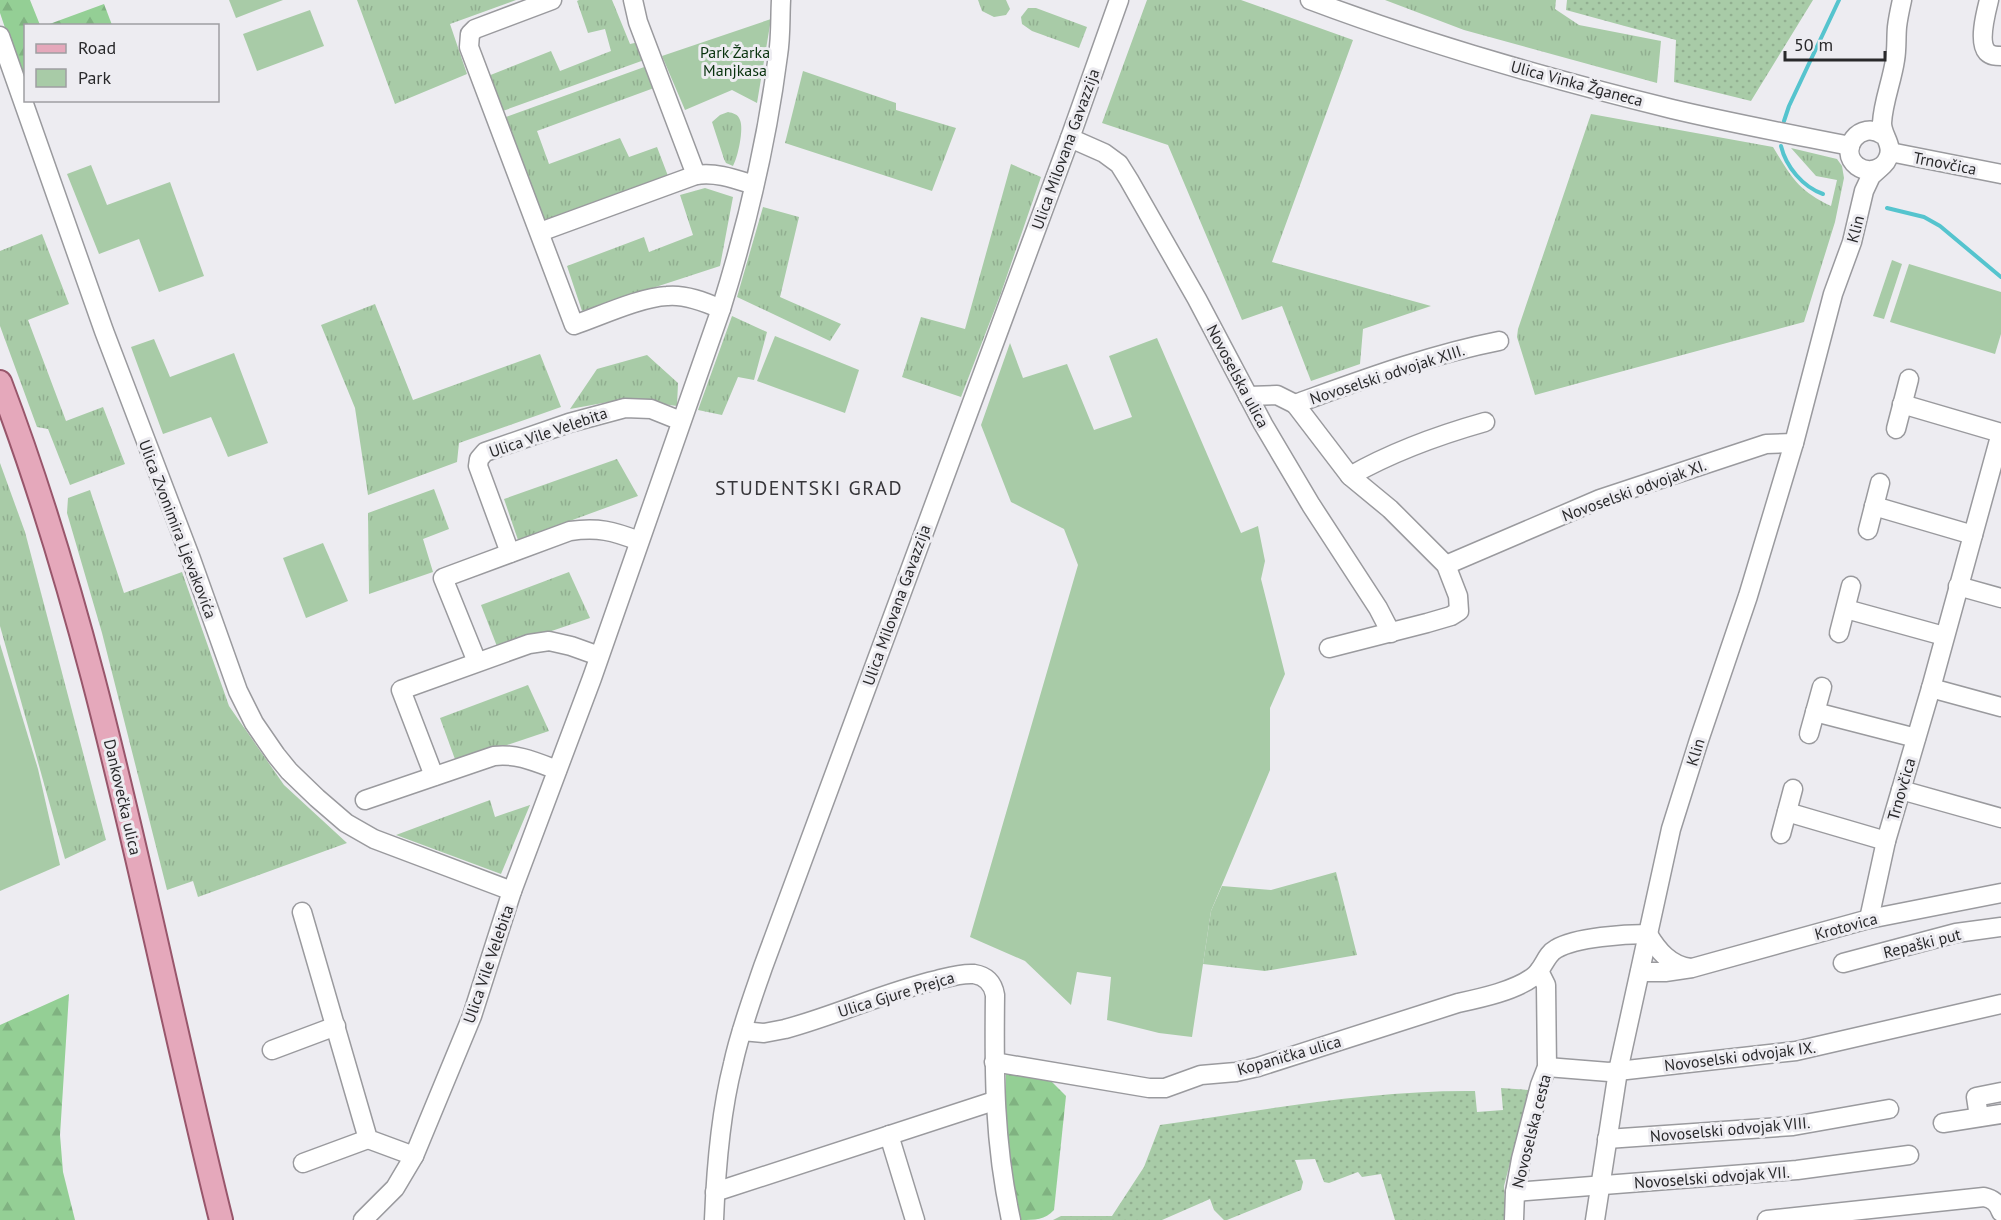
<svg xmlns="http://www.w3.org/2000/svg" width="2001" height="1220" viewBox="0 0 2001 1220" font-family="'PT Sans',sans-serif">
<style>
.grass{fill:url(#grass-tufts)}
.forest{fill:url(#forest-firs)}
.park{fill:#a8cba7}
.garden{fill:url(#garden-dots)}
.lines{fill:none;stroke-linecap:round;stroke-linejoin:round}
.stream{stroke:#55c4ce;stroke-width:4}
.minor-casing{stroke:#9a9a9e;stroke-width:21}
.major-casing{stroke:#98566b;stroke-width:26}
.minor{stroke:#fff;stroke-width:18}
.major{stroke:#e5a8bb;stroke-width:22}
.labels{text-anchor:middle;dominant-baseline:central;stroke-width:6;stroke-linejoin:round;paint-order:stroke}
.park-label{font-size:16px;fill:#08320d;stroke:#edecf1}
.street-label{font-size:16px;fill:#29292b;stroke:#edecf1}
.quarter-label{font-size:20px;letter-spacing:1.5px;fill:#37363a;stroke:#edecf1}
</style>
<defs>
<pattern id="grass-tufts" width="24" height="20" patternUnits="userSpaceOnUse" patternTransform="scale(1.5)"><rect width="24" height="20" fill="#a8cba7"/><path d="M3 7l-1-3M5 7V3M7 7l1-3M15 17l-1-3M17 17v-4M19 17l1-3" fill="none" stroke="#91ae90"/></pattern>
<pattern id="forest-firs" width="22" height="20" patternUnits="userSpaceOnUse" patternTransform="scale(1.5)"><rect width="22" height="20" fill="#94cf95"/><path d="M5 1l3.5 6h-7zM16 11l3.5 6h-7z" fill="#80b281"/></pattern>
<pattern id="garden-dots" width="8" height="8" patternUnits="userSpaceOnUse" patternTransform="scale(1.5)"><rect width="8" height="8" fill="#a8cba7"/><path d="M2 2h.1M6 6h.1" fill="none" stroke="#91ae90" stroke-width="1.8" stroke-linecap="round"/></pattern>
</defs>
<rect width="100%" height="100%" fill="#edecf1"/>
<g class="grass">
<path d="M 357,0 L 516,0 L 450,24 L 467,74 L 395,104 Z"/>
<path d="M 579,0 L 612,0 L 630,44 L 639,42 L 647,59 L 500,112 L 488,76 L 551,51 L 560,71 L 611,51 L 605,29 L 588,33 L 577,1 Z"/>
<path d="M 978,0 L 1006,0 L 1010,9 L 1006,15 L 994,17 L 982,11 Z"/>
<path d="M 1147,0 L 1241,0 L 1353,40 L 1272,262 L 1431,306 L 1363,329 L 1360,364 L 1311,381 L 1282,306 L 1242,320 L 1168,145 L 1102,123 Z"/>
<path d="M 1385,0 L 1556,0 L 1555,9 L 1579,25 L 1661,41 L 1657,83 L 1464,30 Z"/>
<path d="M 1028,8 L 1036,8 L 1087,27 L 1079,48 L 1032,31 L 1022,24 L 1021,17 Z"/>
<path d="M 647,66 L 654,88 L 537,131 L 549,164 L 620,138 L 629,157 L 657,147 L 668,176 L 545,222 L 506,117 Z"/>
<path d="M 803,71 L 896,103 L 896,110 L 956,128 L 932,191 L 785,143 Z"/>
<path d="M 728,112 C 733,113 738,114 740,120 C 744,129 738,157 733,166 L 726,163 L 724,159 L 712,122 L 720,115 Z"/>
<path d="M 1591,114 L 1773,147 C 1792,178 1798,190 1831,206 L 1837,180 L 1816,176 L 1791,148 L 1837,159 L 1842,166 L 1844,178 L 1835,222 L 1804,322 L 1535,395 L 1517,337 L 1518,329 Z"/>
<path d="M 1011,164 L 1041,177 L 1001,293 L 961,397 L 902,377 L 921,317 L 965,329 Z"/>
<path d="M 705,188 L 733,197 L 720,266 L 582,311 L 567,266 L 644,237 L 649,252 L 693,235 L 680,195 Z"/>
<path d="M 763,207 L 799,217 L 780,297 L 841,324 L 830,341 L 737,297 Z"/>
<path d="M 42,234 L 69,304 L 28,320 L 66,421 L 103,407 L 125,464 L 70,485 L 48,429 L 37,427 L 0,326 L 0,251 Z"/>
<path d="M 375,304 L 413,400 L 540,354 L 561,407 L 459,443 L 457,462 L 368,495 L 355,408 L 321,325 Z"/>
<path d="M 732,316 L 767,332 L 754,380 L 738,377 L 722,415 L 698,410 Z"/>
<path d="M 647,355 L 678,383 L 677,406 L 625,399 L 570,409 L 597,369 Z"/>
<path d="M 617,459 L 638,496 L 518,540 L 504,499 Z"/>
<path d="M 0,463 L 25,532 L 106,840 L 65,859 L 0,626 Z"/>
<path d="M 434,489 L 449,529 L 423,539 L 433,572 L 369,594 L 368,513 Z"/>
<path d="M 90,490 L 124,593 L 182,572 L 229,706 L 284,785 L 347,843 L 198,897 L 193,881 L 167,890 L 102,633 L 67,513 L 68,498 Z"/>
<path d="M 569,572 L 590,618 L 498,649 L 481,605 Z"/>
<path d="M 528,685 L 549,731 L 456,762 L 440,718 Z"/>
<path d="M 490,800 L 495,817 L 530,805 L 501,874 L 396,835 Z"/>
<path d="M 1336,872 L 1357,955 L 1265,971 L 1203,964 L 1211,911 L 1222,886 L 1271,890 Z"/>
</g>
<g class="forest">
<path d="M 0,0 L 30,0 L 40,25 L 26,26 L 25,87 L 0,13 Z"/>
<path d="M 104,4 L 112,25 L 44,26 Z"/>
<path d="M 69,994 L 60,1135 L 63,1172 L 75,1220 L 0,1220 L 0,1025 Z"/>
<path d="M 1006,1069 L 1049,1079 L 1066,1096 L 1054,1210 C 1045,1220 1035,1220 1021,1220 L 1005,1139 Z"/>
</g>
<g class="park">
<path d="M 229,0 L 283,0 L 236,18 Z"/>
<path d="M 310,10 L 324,46 L 257,71 L 243,34 Z"/>
<path d="M 771,19 L 757,103 L 732,90 L 685,110 L 662,56 Z"/>
<path d="M 91,165 L 107,205 L 170,182 L 204,276 L 159,292 L 139,239 L 99,254 L 67,174 Z"/>
<path d="M 1892,260 L 1902,264 L 1884,319 L 1873,316 Z"/>
<path d="M 1909,264 L 2001,292 L 2001,334 L 1995,354 L 1890,322 Z"/>
<path d="M 775,336 L 859,370 L 845,413 L 757,381 Z"/>
<path d="M 1157,338 L 1241,533 L 1258,526 L 1265,561 L 1261,579 L 1285,674 L 1270,708 L 1270,770 L 1211,911 L 1192,1037 L 1159,1033 L 1107,1020 L 1111,977 L 1077,972 L 1071,1005 L 1025,961 L 970,937 L 1078,565 L 1064,529 L 1011,502 L 981,425 L 1010,343 L 1023,378 L 1067,364 L 1094,430 L 1132,417 L 1109,356 Z"/>
<path d="M 154,339 L 170,377 L 234,353 L 268,443 L 228,457 L 211,417 L 163,434 L 131,347 Z"/>
<path d="M 323,543 L 348,601 L 306,618 L 283,558 Z"/>
<path d="M 0,644 L 38,769 L 60,865 L 0,891 Z"/>
</g>
<g class="garden">
<path d="M 1567,0 L 1813,0 L 1751,101 L 1674,82 L 1676,40 L 1566,10 Z"/>
<path d="M 1501,1088 L 1529,1090 L 1504,1186 L 1506,1220 L 1395,1220 L 1381,1174 L 1362,1177 L 1358,1172 L 1329,1183 L 1324,1182 L 1315,1159 L 1295,1160 L 1303,1182 L 1301,1190 L 1227,1220 L 1224,1220 L 1214,1210 L 1210,1199 L 1162,1220 L 1053,1220 L 1061,1216 L 1112,1216 L 1144,1167 L 1160,1125 C 1265,1110 1369,1090 1475,1091 L 1477,1112 L 1503,1110 Z"/>
</g>
<g class="lines">
<g class="stream">
<path d="M 1784,121 L 1789,106 L 1839,0"/>
<path d="M 1781,146 C 1786,167 1803,187 1823,194"/>
<path d="M 1887,208 L 1924,217 L 1940,226 L 2001,277"/>
</g>
<defs>
<g id="minor">
<path d="M 552,0 L 475,29 L 470,34 L 469,47 L 574,325 C 600,316 641,297 667,296 C 685,294 705,302 721,309"/>
<path d="M 633,0 L 638,22 L 696,175"/>
<path d="M 1310,0 C 1427,44 1549,79 1672,109 C 1731,123 1790,134 1850,146"/>
<path d="M 1989,0 C 1986,12 1978,42 1987,52 C 1991,56 1996,56 2001,56"/>
<path d="M 0,36 L 104,331 L 191,559 L 238,691 L 254,723 L 276,755 L 289,771 L 317,798 L 346,823 L 374,839 L 512,891"/>
<path d="M 1883,135 C 1860,119 1837,150 1857,166 C 1868,174 1883,170 1888,158 C 1894,145 1882,136 1882,123 C 1883,102 1892,81 1895,60 C 1897,49 1896,38 1897,27 C 1898,18 1900,9 1902,0"/>
<path d="M 1070,138 L 1104,153 L 1119,164 L 1129,180 L 1197,299 L 1263,424 L 1311,505 L 1378,608 L 1391,633"/>
<path d="M 1890,152 L 2001,174"/>
<path d="M 540,232 L 696,175 C 717,172 735,179 754,185"/>
<path d="M 1248,396 L 1277,395 L 1295,404"/>
<path d="M 1902,404 L 2001,433"/>
<path d="M 1896,429 L 1909,379"/>
<path d="M 1350,476 L 1295,404 C 1362,380 1428,355 1499,341"/>
<path d="M 1874,506 L 1973,535"/>
<path d="M 1868,530 L 1880,483"/>
<path d="M 510,553 L 478,466 L 479,459 L 485,452 L 569,423 L 625,408 L 651,409 L 681,421"/>
<path d="M 1446,565 L 1600,499 L 1766,444 L 1794,443"/>
<path d="M 1958,586 L 2001,598"/>
<path d="M 1846,609 L 1944,636"/>
<path d="M 1839,633 L 1851,586"/>
<path d="M 1329,648 L 1427,623 L 1451,616 L 1459,611 L 1458,596 L 1446,565 L 1390,509 L 1350,476 C 1392,452 1439,435 1485,422"/>
<path d="M 477,662 L 443,578 L 570,531 C 598,527 613,531 639,541"/>
<path d="M 1931,688 L 2001,707"/>
<path d="M 1815,712 L 1916,738"/>
<path d="M 1809,734 L 1822,687"/>
<path d="M 434,776 L 401,690 L 529,644 L 549,641 L 571,646 L 599,656"/>
<path d="M 1901,790 L 2001,818"/>
<path d="M 365,800 L 494,756 C 516,753 536,762 557,770"/>
<path d="M 1787,812 L 1886,841"/>
<path d="M 1781,834 L 1793,789"/>
<path d="M 302,912 L 368,1139 L 414,1156"/>
<path d="M 1869,919 L 1886,841 L 1931,688 L 2001,433"/>
<path d="M 1648,934 C 1658,951 1670,965 1690,968"/>
<path d="M 1843,963 L 1956,933 L 2001,927"/>
<path d="M 1640,972 L 1665,972 L 1692,968 L 1869,919 L 2001,893"/>
<path d="M 742,1031 L 764,1033 L 785,1029 C 837,1015 885,992 937,980 C 949,977 961,973 974,974 C 986,976 993,983 995,995 C 994,1074 994,1142 1011,1220"/>
<path d="M 272,1050 L 336,1026"/>
<path d="M 994,1062 L 1149,1088 L 1165,1088 L 1201,1075 L 1236,1072 L 1258,1067 L 1458,1003 C 1481,998 1514,991 1533,977 C 1544,969 1545,955 1556,949 C 1576,937 1626,934 1648,934"/>
<path d="M 1547,1067 L 1609,1072 L 1796,1051 L 2001,1004"/>
<path d="M 1979,1117 L 1976,1097 L 2001,1092"/>
<path d="M 1943,1123 L 2001,1114"/>
<path d="M 889,1135 L 915,1220"/>
<path d="M 1607,1139 L 1793,1126 L 1889,1109"/>
<path d="M 303,1163 L 368,1139"/>
<path d="M 715,1192 L 994,1101"/>
<path d="M 1515,1192 L 1797,1170 L 1909,1155"/>
<path d="M 363,1220 L 395,1188 L 414,1156 L 472,1016 L 512,891 L 592,678 L 721,309 C 747,226 767,141 778,55 C 781,37 780,18 781,0"/>
<path d="M 714,1220 C 716,1168 720,1115 733,1064 C 740,1031 752,999 763,967 L 1070,138 L 1119,0"/>
<path d="M 1514,1220 L 1515,1192 L 1521,1159 L 1540,1085 L 1547,1067 L 1546,985 L 1539,971"/>
<path d="M 1595,1220 L 1618,1071 L 1671,829 L 1699,740 L 1748,596 L 1794,443 L 1833,294 L 1852,242 L 1864,191 L 1871,176 L 1881,167"/>
<path d="M 1767,1220 L 1984,1197 C 1993,1199 1998,1203 2001,1212"/>
</g>
<path id="major" d="M 0,382 C 103,653 151,939 221,1220"/>
</defs>
<use href="#minor" class="minor-casing"/>
<use href="#major" class="major-casing"/>
<use href="#minor" class="minor"/>
<use href="#major" class="major"/>
</g>
<g class="labels">
<g class="park-label">
<text x="735" y="52">Park Žarka<tspan x="735" dy="18">Manjkasa</tspan></text>
</g>
<g class="street-label">
<text transform="translate(1577 83) rotate(15)">Ulica Vinka Žganeca</text>
<text transform="translate(1065 149) rotate(-70)">Ulica Milovana Gavazzija</text>
<text transform="translate(1945 163) rotate(11)">Trnovčica</text>
<text transform="translate(1855 229) rotate(-75)">Klin</text>
<text transform="translate(1387 374) rotate(-18)">Novoselski odvojak XIII.</text>
<text transform="translate(1238 376) rotate(62)">Novoselska ulica</text>
<text transform="translate(548 432) rotate(-19)">Ulica Vile Velebita</text>
<text transform="translate(1634 490) rotate(-20)">Novoselski odvojak XI.</text>
<text transform="translate(178 529) rotate(69)">Ulica Zvonimira Ljevakovića</text>
<text transform="translate(896 605) rotate(-70)">Ulica Milovana Gavazzija</text>
<text transform="translate(1695 752) rotate(-73)">Klin</text>
<text transform="translate(1901 789) rotate(-74)">Trnovčica</text>
<text transform="translate(123 797) rotate(77)">Dankovečka ulica</text>
<text transform="translate(1846 926) rotate(-15)">Krotovica</text>
<text transform="translate(1922 943) rotate(-14)">Repaški put</text>
<text transform="translate(488 964) rotate(-71)">Ulica Vile Velebita</text>
<text transform="translate(896 994) rotate(-17)">Ulica Gjure Prejca</text>
<text transform="translate(1289 1055) rotate(-16)">Kopanička ulica</text>
<text transform="translate(1740 1056) rotate(-7)">Novoselski odvojak IX.</text>
<text transform="translate(1730 1129) rotate(-5)">Novoselski odvojak VIII.</text>
<text transform="translate(1531 1131) rotate(-76)">Novoselska cesta</text>
<text transform="translate(1712 1177) rotate(-4)">Novoselski odvojak VII.</text>
</g>
<g class="quarter-label">
<text x="809" y="488">STUDENTSKI GRAD</text>
</g>
</g>
<rect x="24" y="24" width="195" height="78" fill="#edecf1" stroke="#9f9ea2" stroke-width="1.5"/>
<rect x="36" y="44" width="30" height="9" fill="#e5a8bb" stroke="#9f9ea2" stroke-width="1.5"/>
<text x="78" y="54" font-size="18" fill="#29292b">Road</text>
<rect x="36" y="69" width="30" height="18" fill="#a8cba7" stroke="#9f9ea2" stroke-width="1.5"/>
<text x="78" y="84" font-size="18" fill="#29292b">Park</text>
<path d="M1785 51v9h100v-9" fill="none" stroke="#29292b" stroke-width="3"/>
<text x="1794" y="51" font-size="18" fill="#29292b" stroke="#edecf1" stroke-width="4.5" paint-order="stroke">50 m</text>
</svg>
